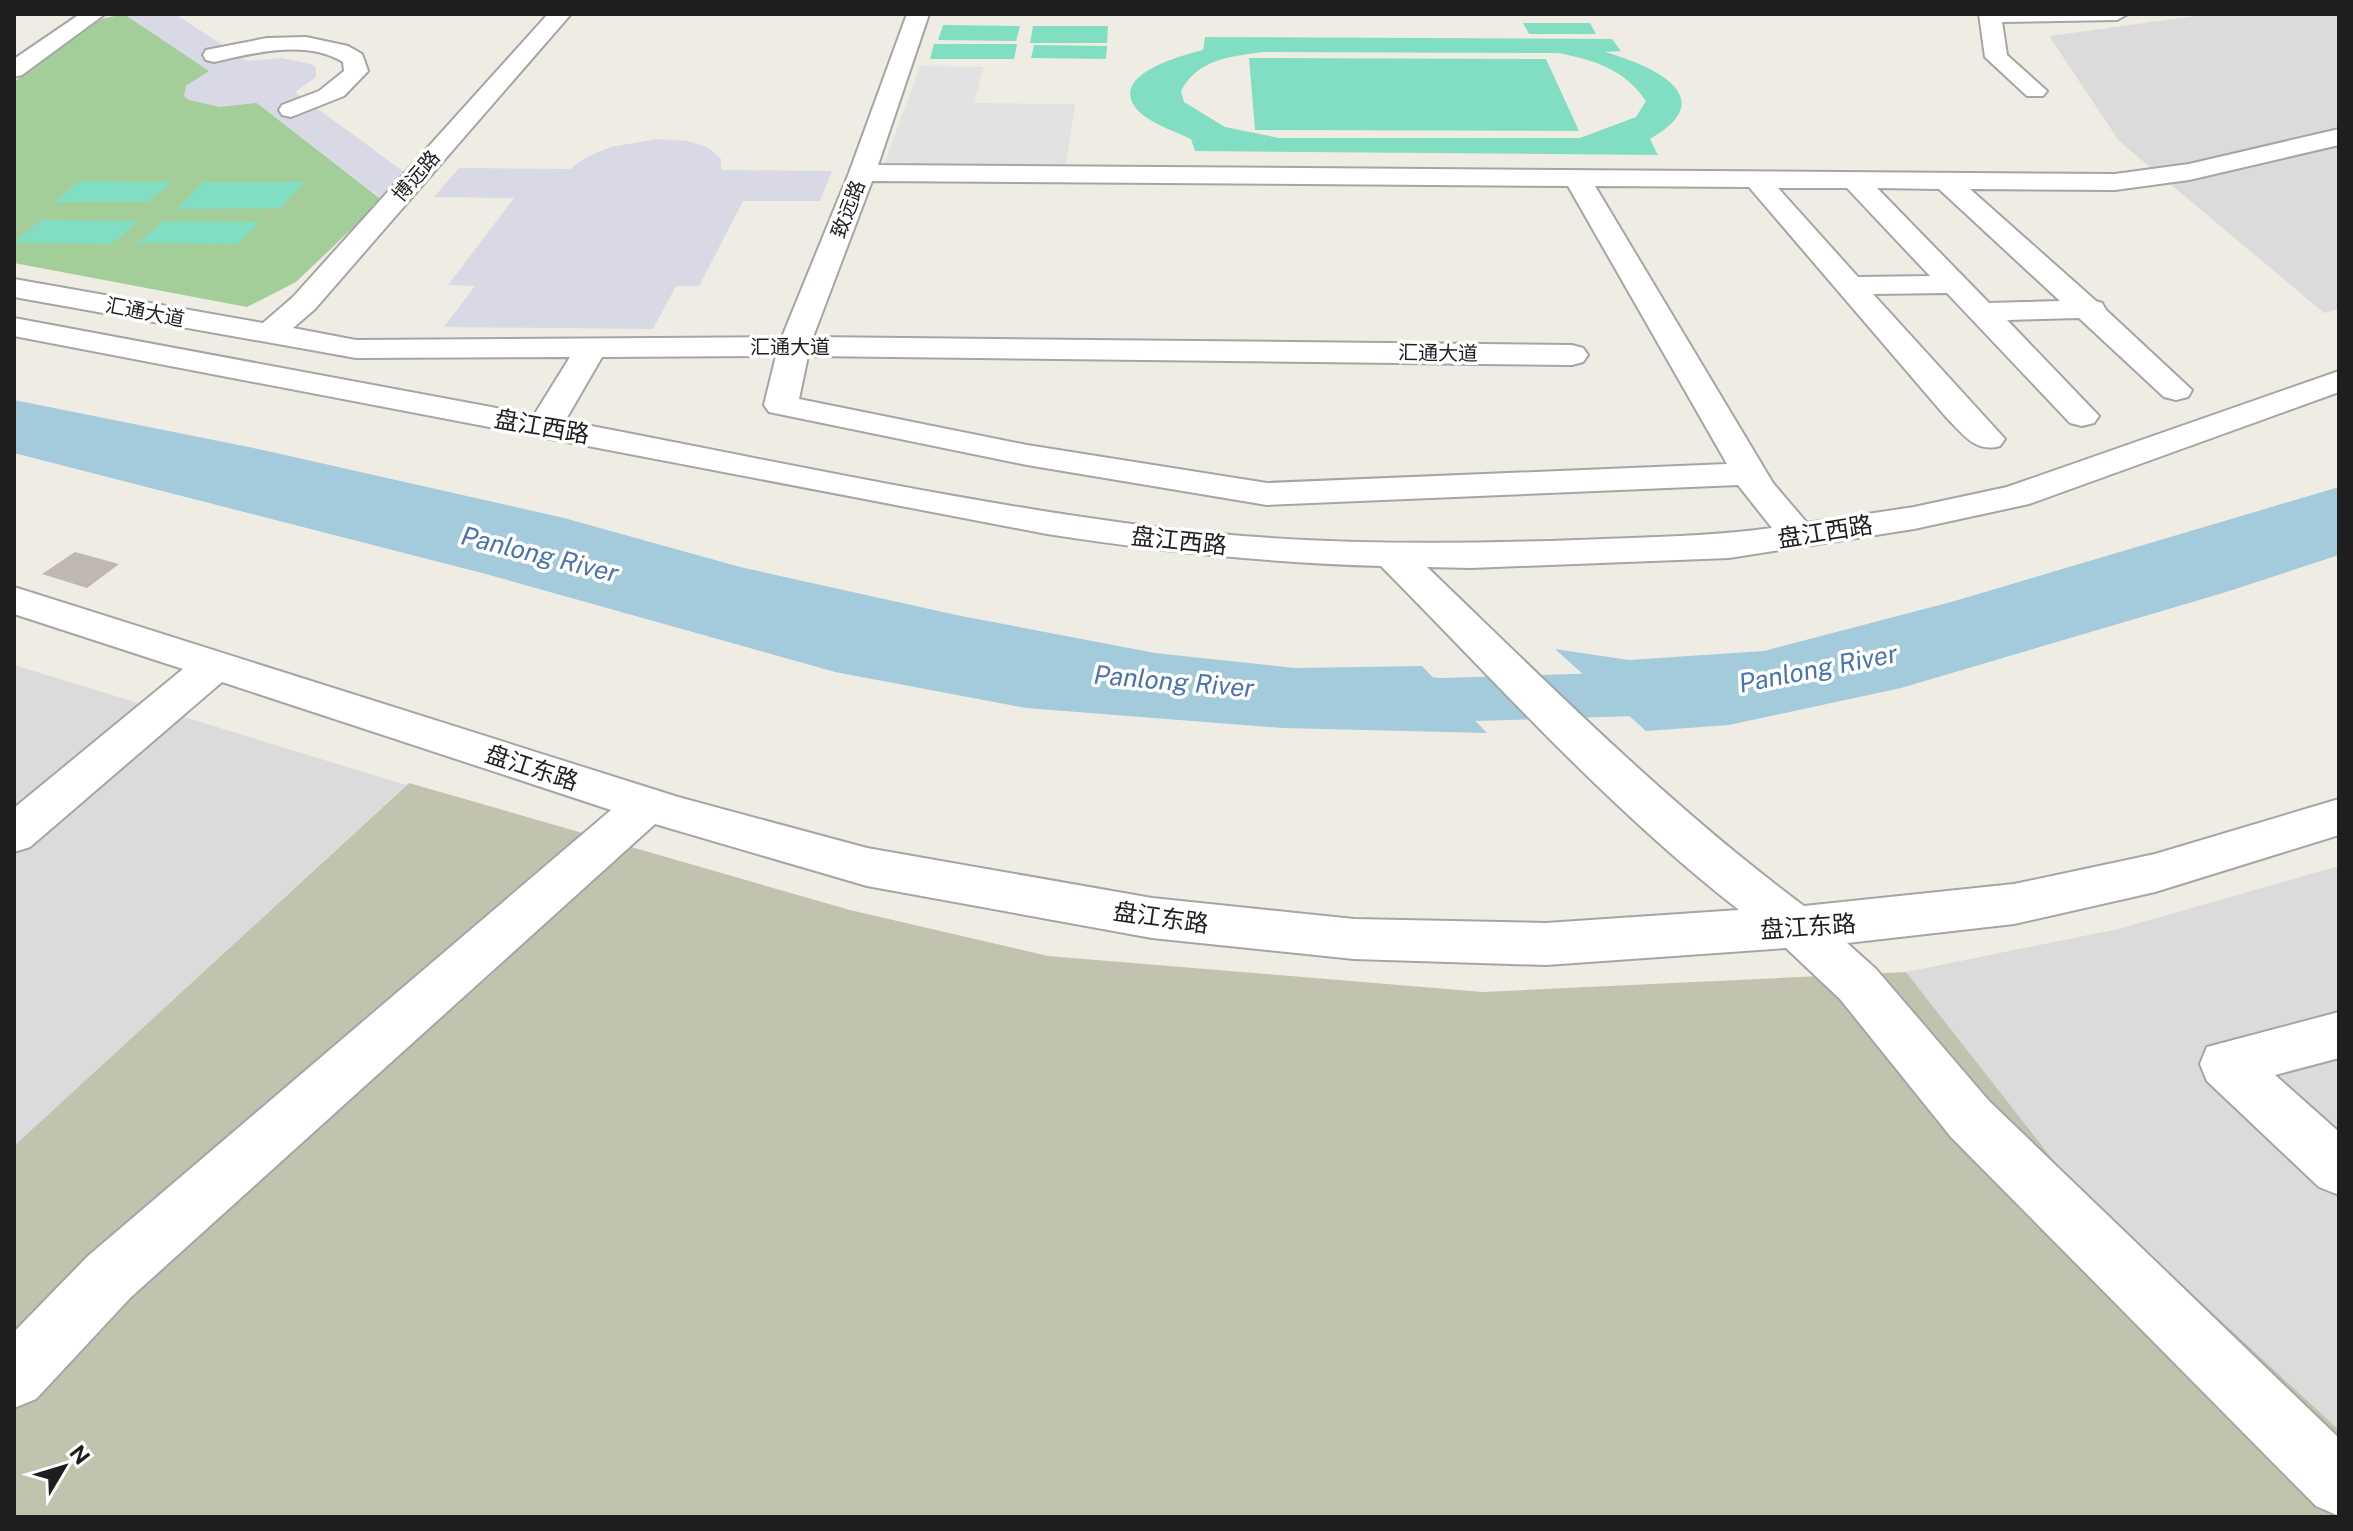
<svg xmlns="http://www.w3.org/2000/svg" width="2353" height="1531" viewBox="0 0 2353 1531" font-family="'Public Sans','Noto Sans SC',sans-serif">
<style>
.residential{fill:#dcdbdb}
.construction{fill:#c2c3af}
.forest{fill:#a4ce99}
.pitch{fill:#82dec3;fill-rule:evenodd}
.parking{fill:#e2e2e2}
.plaza{fill:#d9d8e5}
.water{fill:#a4cbdc}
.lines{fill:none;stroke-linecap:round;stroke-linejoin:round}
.river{fill:#a4cbdc;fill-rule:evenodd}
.building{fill:#bfb8b0}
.minor-casing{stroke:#a5a5a5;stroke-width:4}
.minor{fill:#fff;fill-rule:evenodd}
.labels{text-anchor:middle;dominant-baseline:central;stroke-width:7;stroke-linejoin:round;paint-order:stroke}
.far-street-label{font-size:20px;fill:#1e1e1e;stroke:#fff}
.street-label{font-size:24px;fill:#1e1e1e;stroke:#fff}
.water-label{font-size:26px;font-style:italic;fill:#4b73ad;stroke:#fff}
</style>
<rect width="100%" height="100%" fill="#efece4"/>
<g class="residential">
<path d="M 2211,14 L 2339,14 L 2339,309 L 2324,313 L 2119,141 L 2049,36 Z"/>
<path d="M 14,665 L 406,785 L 14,1146 Z"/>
<path d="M 2339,866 L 2339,1430 L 2068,1179 L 1906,972 L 2118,929 Z"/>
</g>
<path class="construction" d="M 409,783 L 850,910 L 1048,956 L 1483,992 L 1906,972 L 2068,1179 L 2339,1430 L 2339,1517 L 14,1517 L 14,1146 Z"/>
<path class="forest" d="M 124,14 L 210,71 L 186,86 L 257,103 L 382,200 L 296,282 L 247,307 L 14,263 L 14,82 L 101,19 Z"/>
<g class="pitch">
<path d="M 1523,23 L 1590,23 L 1596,34 L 1529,34 Z"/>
<path d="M 943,25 L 944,25 L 1020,26 L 1016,41 L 938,40 Z"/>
<path d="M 1033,26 L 1108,26 L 1107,43 L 1030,43 Z"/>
<path d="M 1205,37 L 1612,39 L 1621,51 L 1605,52 C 1651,65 1724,97 1650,139 L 1658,155 L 1195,151 L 1191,139 C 1175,131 1142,121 1133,104 C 1116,72 1184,55 1203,50 ZM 1262,52 L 1558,53 C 1594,60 1624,69 1646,101 L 1636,117 L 1580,138 L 1279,138 L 1225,127 L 1184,102 L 1181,91 C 1198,59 1229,57 1262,52 Z"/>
<path d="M 934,44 L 1017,44 L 1014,59 L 930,59 Z"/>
<path d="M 1034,45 L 1107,46 L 1106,59 L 1031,58 Z"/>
<path d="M 1249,58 L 1546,59 L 1579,131 L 1255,130 Z"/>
<path d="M 80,181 L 173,182 L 148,202 L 54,202 Z"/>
<path d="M 204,182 L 305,182 L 280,208 L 176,209 Z"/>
<path d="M 41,220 L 138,221 L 112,244 L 14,243 Z"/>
<path d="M 164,221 L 261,222 L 237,244 L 138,243 Z"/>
</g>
<path class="parking" d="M 920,66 L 984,67 L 974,103 L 1075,104 L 1065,171 L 882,170 Z"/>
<g class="plaza">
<path d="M 124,14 L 175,14 L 247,61 L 281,58 L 311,64 L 316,67 L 316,77 L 295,92 L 404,172 L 382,199 L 257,103 L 220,107 L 189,100 L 184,96 L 186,86 L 209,71 Z"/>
<path d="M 657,139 L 687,141 L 709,148 L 721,159 L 721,170 L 832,171 L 820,201 L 743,201 L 699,286 L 676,286 L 653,329 L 444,327 L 475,286 L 448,285 L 514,198 L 434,197 L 459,168 L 570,169 L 585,158 L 611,147 Z"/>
</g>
<g class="water">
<path d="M 14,400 L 263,450 L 564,518 L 740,567 L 961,616 L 1155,653 L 1295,668 L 1422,666 L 1487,733 L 1283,728 L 1026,708 L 835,672 L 486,574 L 14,453 Z"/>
<path d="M 2339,487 L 2339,555 L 2223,593 L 1901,688 L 1729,725 L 1646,731 L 1555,649 L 1629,660 L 1764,651 L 1951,602 Z"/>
</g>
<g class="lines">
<path class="river" d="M 1698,670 L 1720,676 L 1729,692 L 1720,708 L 1698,714 L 1442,722 L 1366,717 L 1344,711 L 1335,695 L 1344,679 L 1366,673 L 1442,678 Z"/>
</g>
<path class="building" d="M 75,552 L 119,564 L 87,588 L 42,574 Z"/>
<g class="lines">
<defs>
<g id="minor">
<path d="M 80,14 L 105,14 L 22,75 L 14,77 L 14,59 Z"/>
<path d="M 548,14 L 571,14 L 315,309 L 293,328 L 356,340 L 782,337 L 849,173 L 907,14 L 929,14 L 878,165 L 2115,174 L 2189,164 L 2339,129 L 2339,145 L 2189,180 L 2115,190 L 1970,189 L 2096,301 L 2102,303 L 2106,310 L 2192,390 L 2188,397 L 2176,400 L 2164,397 L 2079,318 L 2007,320 L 2099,416 L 2094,423 L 2082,426 L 2070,423 L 1947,293 L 1873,294 L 2005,439 L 2000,446 C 1975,453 1963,434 1946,417 L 1749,187 L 1595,186 L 1773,483 L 1807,523 L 1914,507 L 2007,487 L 2339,371 L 2339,392 L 2029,504 L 1914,529 L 1729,558 L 1471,568 L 1427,567 C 1549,684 1668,805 1804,906 L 2014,884 L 2155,854 L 2339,799 L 2339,835 L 2155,892 L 2014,924 L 1847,943 L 1876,969 L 1989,1101 L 2339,1438 L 2339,1516 L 2316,1506 L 1951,1137 L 1840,999 L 1786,948 L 1546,965 L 1354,959 L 1152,938 L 867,886 L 655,824 L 130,1298 L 36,1399 L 14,1408 L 14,1332 L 88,1256 L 611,810 L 222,682 L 30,847 L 14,852 L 14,808 L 183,669 L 14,614 L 14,587 L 678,797 L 867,848 L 1152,898 L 1354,919 L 1546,923 L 1739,910 C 1609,809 1497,683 1381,566 C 1269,563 1158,551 1047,534 L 14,336 L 14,318 L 534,415 L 570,357 L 356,358 L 14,297 L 14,279 L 263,323 L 293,297 ZM 872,181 L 1568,186 L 1727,464 L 1267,483 L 1027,445 L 799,399 L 808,356 L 1572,365 L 1583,362 L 1588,355 L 1583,348 L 1572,345 L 813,337 ZM 1778,188 L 1847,188 L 1930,276 L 1858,277 ZM 1877,188 L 1939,189 L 2060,301 L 1989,303 ZM 776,356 L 764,405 L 769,412 L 1027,465 L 1267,505 L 1738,485 L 1772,528 C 1707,537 1642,537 1577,540 C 1436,545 1295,545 1155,527 C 957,502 761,458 565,421 L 602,357 Z"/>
<path d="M 1979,14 L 2128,14 L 2117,20 L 2002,22 L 2007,55 L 2047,91 L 2043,96 L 2027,96 L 1985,57 Z"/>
<path d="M 306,37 L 348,46 L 362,54 L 368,71 L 344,96 L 291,117 L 282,115 L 279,110 L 282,105 L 319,91 L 344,71 L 343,62 C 306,39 254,53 214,62 L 206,60 L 203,55 L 206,50 L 267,38 Z"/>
<path d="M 2339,1012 L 2339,1058 L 2275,1075 L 2339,1132 L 2339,1195 L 2319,1187 L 2207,1081 L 2200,1064 L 2207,1047 Z"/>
</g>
</defs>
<use href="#minor" class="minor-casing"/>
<use href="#minor" class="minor"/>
</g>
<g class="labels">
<g class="far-street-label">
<text transform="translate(416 176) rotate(-49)">博远路</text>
<text transform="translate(848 209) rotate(-69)">致远路</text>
<text transform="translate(145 312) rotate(11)">汇通大道</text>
<text x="790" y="347">汇通大道</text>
<text transform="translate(1438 353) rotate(1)">汇通大道</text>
</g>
<g class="street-label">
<text transform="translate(542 426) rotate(10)">盘江西路</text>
<text transform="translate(1825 531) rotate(-9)">盘江西路</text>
<text transform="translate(1179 540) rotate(6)">盘江西路</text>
<text transform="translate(532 767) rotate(18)">盘江东路</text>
<text transform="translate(1161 917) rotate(8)">盘江东路</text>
<text transform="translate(1808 926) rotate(-4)">盘江东路</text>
</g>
<g class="water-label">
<text transform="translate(540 554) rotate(14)">Panlong River</text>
<text transform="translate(1818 668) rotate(-11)">Panlong River</text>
<text transform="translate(1174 681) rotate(5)">Panlong River</text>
</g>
</g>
<rect width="2353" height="1531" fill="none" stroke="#1e1e1e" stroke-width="32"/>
<g transform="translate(64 1467) rotate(52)" stroke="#ffffff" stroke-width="6" paint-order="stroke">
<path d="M0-6L14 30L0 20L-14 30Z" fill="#1e1e1e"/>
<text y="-12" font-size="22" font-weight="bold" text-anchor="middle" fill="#1e1e1e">N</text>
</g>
</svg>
